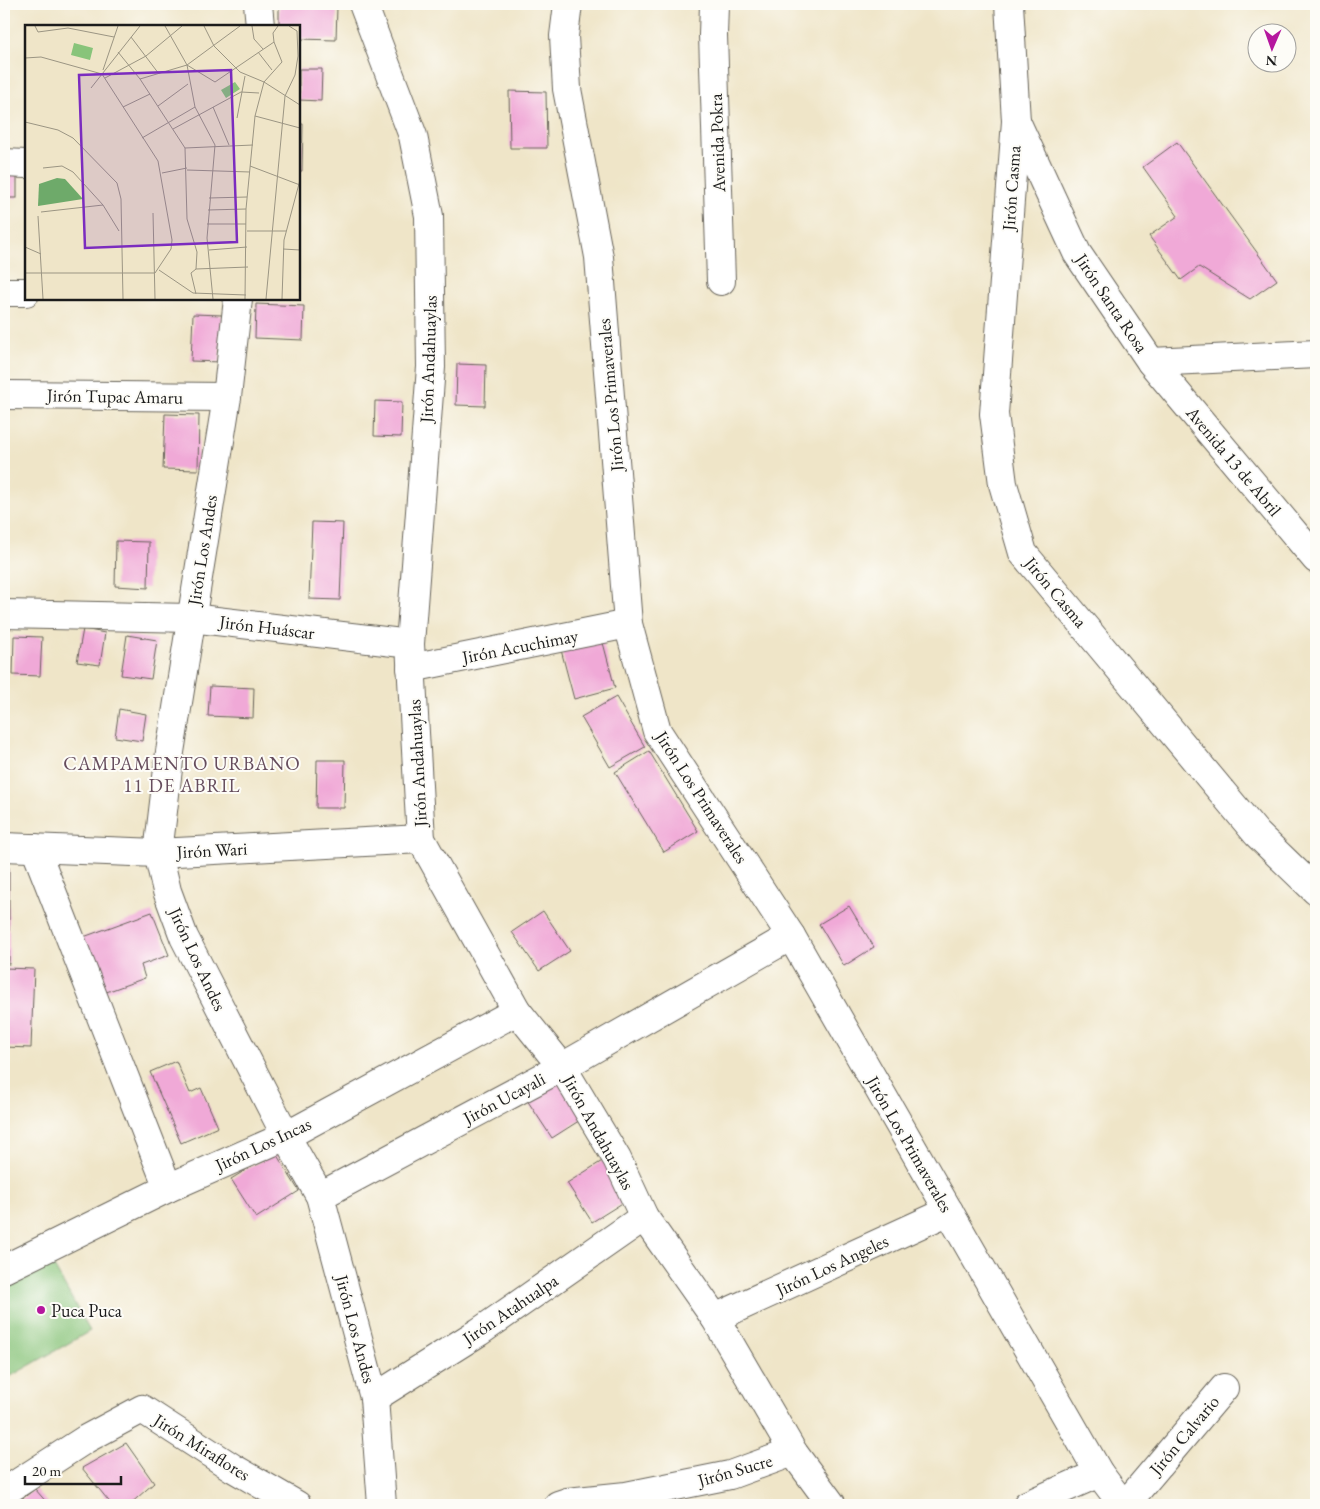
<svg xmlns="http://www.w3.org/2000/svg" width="1320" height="1509" viewBox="0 0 1320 1509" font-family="'EB Garamond',serif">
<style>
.green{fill:#88c47a;stroke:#52704b}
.building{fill:#f0a9d7}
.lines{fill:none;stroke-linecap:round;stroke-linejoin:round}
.street-casing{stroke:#666258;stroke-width:30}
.street{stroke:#fff;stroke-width:28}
.poi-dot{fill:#b5179e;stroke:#fdfcf7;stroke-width:2}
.labels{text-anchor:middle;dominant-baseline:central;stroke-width:4;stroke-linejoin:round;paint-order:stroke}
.street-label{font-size:18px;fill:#1c1c1c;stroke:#fdfcf7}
.poi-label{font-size:18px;fill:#1c1c1c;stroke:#fdfcf7;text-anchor:start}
.neighbourhood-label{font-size:19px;letter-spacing:1px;fill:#664d5d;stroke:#fdfcf7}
.inset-road{fill:none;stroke:#9b9583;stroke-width:1}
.view{fill:#7b2cbf;fill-opacity:0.15;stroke:#7b2cbf;stroke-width:2.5}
.inset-edge{fill:none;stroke:#1c1c1c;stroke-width:2.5}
</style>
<rect width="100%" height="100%" fill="#fdfcf7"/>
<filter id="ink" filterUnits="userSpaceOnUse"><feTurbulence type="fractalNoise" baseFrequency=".02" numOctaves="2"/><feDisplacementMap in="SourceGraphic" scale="10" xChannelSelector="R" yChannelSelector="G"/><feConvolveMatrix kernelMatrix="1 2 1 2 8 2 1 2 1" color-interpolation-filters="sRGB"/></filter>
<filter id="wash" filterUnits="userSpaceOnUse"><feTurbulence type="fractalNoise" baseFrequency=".0096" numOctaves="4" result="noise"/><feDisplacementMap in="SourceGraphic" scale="20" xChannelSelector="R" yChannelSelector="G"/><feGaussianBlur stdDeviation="1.12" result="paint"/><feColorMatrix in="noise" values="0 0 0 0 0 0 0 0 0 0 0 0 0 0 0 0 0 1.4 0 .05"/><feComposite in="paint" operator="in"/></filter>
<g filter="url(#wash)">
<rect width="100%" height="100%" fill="#efe5c8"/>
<path class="green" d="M 52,1263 L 90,1331 L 4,1380 L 4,1290 Z"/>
<g id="blocks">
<g class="building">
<path d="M 279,5 L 337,7 L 336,40 L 299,39 L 299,26 L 279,26 Z"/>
<path d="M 299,69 L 322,69 L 321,101 L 299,100 Z"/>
<path d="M 509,91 L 546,92 L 547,148 L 510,148 Z"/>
<path d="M 299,124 L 303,124 L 302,171 L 299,171 Z"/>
<path d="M 1177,142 L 1277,280 L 1250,299 L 1199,267 L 1181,280 L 1149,236 L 1178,216 L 1143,167 Z"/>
<rect x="4" y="172" width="13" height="26"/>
<path d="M 256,304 L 304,306 L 303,340 L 255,338 Z"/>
<path d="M 193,314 L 222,315 L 220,362 L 191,361 Z"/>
<path d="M 457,364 L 486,365 L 485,406 L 456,405 Z"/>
<path d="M 375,401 L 402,402 L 401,437 L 374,436 Z"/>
<path d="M 165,414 L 199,415 L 198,470 L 163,469 Z"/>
<path d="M 312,522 L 343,523 L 340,600 L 309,599 Z"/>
<path d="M 116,541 L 149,542 L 148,588 L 115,586 Z"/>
<path d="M 83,629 L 105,633 L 100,665 L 77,662 Z"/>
<path d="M 127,635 L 157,640 L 151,679 L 121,675 Z"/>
<path d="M 14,636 L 42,637 L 40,676 L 13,675 Z"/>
<path d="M 602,639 L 615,688 L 574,699 L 561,650 Z"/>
<path d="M 210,686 L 254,688 L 253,718 L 208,716 Z"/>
<path d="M 616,697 L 645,747 L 610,767 L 581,717 Z"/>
<path d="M 119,709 L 146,714 L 142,741 L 115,737 Z"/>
<path d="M 649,751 L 698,831 L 664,852 L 615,772 Z"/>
<path d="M 317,760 L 345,760 L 344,808 L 316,808 Z"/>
<rect x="4" y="868" width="5" height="96"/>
<path d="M 849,906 L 874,947 L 844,966 L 819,924 Z"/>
<path d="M 543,911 L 570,951 L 539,971 L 512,932 Z"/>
<path d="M 152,912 L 169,955 L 141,965 L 145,978 L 98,995 L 78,939 Z"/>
<path d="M 4,968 L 34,969 L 31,1048 L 4,1047 Z"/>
<path d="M 176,1061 L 190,1093 L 201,1088 L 218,1127 L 181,1143 L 150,1072 Z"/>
<path d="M 558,1076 L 585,1117 L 552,1138 L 525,1097 Z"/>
<path d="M 275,1152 L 299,1191 L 256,1218 L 231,1179 Z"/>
<path d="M 607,1158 L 632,1197 L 592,1222 L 567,1183 Z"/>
<path d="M 126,1443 L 154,1483 L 129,1505 L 112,1505 L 82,1468 Z"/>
<path d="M 35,1489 L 49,1505 L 14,1505 Z"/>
</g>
</g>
</g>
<g filter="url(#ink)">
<use href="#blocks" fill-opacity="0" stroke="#666258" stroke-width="1"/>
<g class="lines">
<defs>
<g id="street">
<path d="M 258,4 L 260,26"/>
<path d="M 363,4 L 413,136 L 429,216 L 431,367 L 410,644 L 421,839 L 517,1011 L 562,1067 L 617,1159 L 644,1217 L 715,1318 L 793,1452 L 832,1505"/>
<path d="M 568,4 L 564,36 L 567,89 L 599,257 L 628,624 L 657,731 L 791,936 L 1099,1473 L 1123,1505"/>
<path d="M 714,4 L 713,35 L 721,281"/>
<path d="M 1009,4 L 1016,121 L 994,414 L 1003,484 L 1023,553 L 1257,834 L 1316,891"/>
<path d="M 1017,123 L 1077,253 L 1151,362 L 1316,559"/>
<path d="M 4,163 L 26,164"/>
<path d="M 4,292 L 26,292"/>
<path d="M 238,299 L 227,397 L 170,752 L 158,853 L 167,891 L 184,937 L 286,1136 L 320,1196 L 374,1398 L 382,1505"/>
<path d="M 1151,362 L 1316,354"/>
<path d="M 4,395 L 227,397"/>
<path d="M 4,614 L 191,618 L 410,644"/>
<path d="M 411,668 L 628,624"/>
<path d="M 4,847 L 158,853 L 421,839"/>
<path d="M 35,848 L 168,1188"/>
<path d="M 320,1196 L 562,1067 L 791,936"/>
<path d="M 4,1269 L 168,1188 L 286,1136 L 517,1011"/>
<path d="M 715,1318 L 949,1211"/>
<path d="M 374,1398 L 479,1332 L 644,1217"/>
<path d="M 4,1492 L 86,1439 L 142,1409 L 233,1468 L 297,1505"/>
<path d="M 558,1505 L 567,1502 L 626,1496 L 730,1475 L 793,1452"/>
<path d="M 1027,1505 L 1099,1473"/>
<path d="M 1125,1505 L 1224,1388"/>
</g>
</defs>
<use href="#street" class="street-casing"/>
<use href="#street" class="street"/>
</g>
</g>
<circle class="poi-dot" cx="41" cy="1310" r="5"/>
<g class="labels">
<g class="street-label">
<text transform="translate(717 143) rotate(-92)">Avenida Pokra</text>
<text transform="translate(1011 188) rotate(-86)">Jirón Casma</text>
<text transform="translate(1112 303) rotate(56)">Jirón Santa Rosa</text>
<text transform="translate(428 359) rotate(-88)">Jirón Andahuaylas</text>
<text transform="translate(610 395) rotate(-95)">Jirón Los Primaverales</text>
<text transform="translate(115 396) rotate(1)">Jirón Tupac Amaru</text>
<text transform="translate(1234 461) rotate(50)">Avenida 13 de Abril</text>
<text transform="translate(202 550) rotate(-81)">Jirón Los Andes</text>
<text transform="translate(1056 592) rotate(50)">Jirón Casma</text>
<text transform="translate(267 627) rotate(7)">Jirón Huáscar</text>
<text transform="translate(520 646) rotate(-11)">Jirón Acuchimay</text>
<text transform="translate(417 763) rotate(-93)">Jirón Andahuaylas</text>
<text transform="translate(702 797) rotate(57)">Jirón Los Primaverales</text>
<text transform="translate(212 850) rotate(-3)">Jirón Wari</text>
<text transform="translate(198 959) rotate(65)">Jirón Los Andes</text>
<text transform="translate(504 1098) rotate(-28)">Jirón Ucayali</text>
<text transform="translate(599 1132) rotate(61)">Jirón Andahuaylas</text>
<text transform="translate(263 1144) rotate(-25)">Jirón Los Incas</text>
<text transform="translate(910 1144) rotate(60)">Jirón Los Primaverales</text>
<text transform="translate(832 1265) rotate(-25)">Jirón Los Angeles</text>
<text transform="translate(510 1309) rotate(-34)">Jirón Atahualpa</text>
<text transform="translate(356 1329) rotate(75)">Jirón Los Andes</text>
<text transform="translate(1184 1435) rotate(-50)">Jirón Calvario</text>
<text transform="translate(202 1447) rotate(32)">Jirón Miraflores</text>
<text transform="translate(735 1470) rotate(-16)">Jirón Sucre</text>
</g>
<g class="poi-label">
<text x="51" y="1310">Puca Puca</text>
</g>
<g class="neighbourhood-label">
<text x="182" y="763">CAMPAMENTO URBANO<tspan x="182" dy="22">11 DE ABRIL</tspan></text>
</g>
</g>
<g transform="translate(25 25)">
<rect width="275" height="275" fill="#efe5c8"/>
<path d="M 49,18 L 68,23 L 65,35 L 46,30 ZM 210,57 L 215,64 L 201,73 L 196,65 Z" fill="#88c47a"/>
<path d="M 32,153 L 40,154 L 58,174 L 13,181 L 14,159 Z" fill="#6eaa6a"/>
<path class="inset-road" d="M 10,1 L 13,7 L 43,3 L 89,12M 140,1 L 162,40 L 170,82 L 190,120 L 182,213 L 188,274M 179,1 L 189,21 L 215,47 L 239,57 L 275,80M 227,1 L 229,14 L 238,24M 106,12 L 134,49M 93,27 L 115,54 L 160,123 L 162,194 L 172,227 L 171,244 L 166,248 L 171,269M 233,27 L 247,45M 0,33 L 16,32 L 77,49 L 133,136 L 147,215 L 146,224 L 130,248 L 0,248M 162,40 L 190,57 L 249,17 L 248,8 L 253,1M 78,45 L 93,1M 80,53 L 121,31 L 157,1M 115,54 L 162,40 L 215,1M 66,63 L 115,1M 133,81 L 163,59M 98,82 L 125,69M 188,82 L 204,120M 230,91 L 275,103M 212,93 L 220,51M 0,97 L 33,105 L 48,113 L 92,158 L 96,174 L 98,274M 148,104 L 216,67 L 234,68M 117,113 L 170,82M 160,123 L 228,120M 225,141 L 275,160M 18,143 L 37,141 L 48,147 L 78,180 L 94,206M 162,145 L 225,147M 137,148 L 162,143M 184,173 L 222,172M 183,185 L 221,184M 16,187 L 78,180M 128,188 L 130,274M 13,191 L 18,274M 182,199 L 221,199M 222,206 L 261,206M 0,222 L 16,229M 258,224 L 275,225M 184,225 L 222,222M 171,244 L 223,242M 134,245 L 168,268 L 221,270M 220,274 L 221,184 L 230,91 L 239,57 L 257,37 L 249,17M 241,274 L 260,71 L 270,50 L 273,31 L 272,6 L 264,1M 257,274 L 259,215 L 275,155"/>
<path class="view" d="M 206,45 L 212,217 L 60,223 L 54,50 Z"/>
<rect width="275" height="275" class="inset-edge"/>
</g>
<rect width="1320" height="1509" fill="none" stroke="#fdfcf7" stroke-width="20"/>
<g transform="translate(1272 48) rotate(182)"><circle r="24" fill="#fdfcf7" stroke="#a3a29f"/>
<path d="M0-4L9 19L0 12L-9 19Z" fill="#b5179e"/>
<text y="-8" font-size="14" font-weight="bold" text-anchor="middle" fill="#1c1c1c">N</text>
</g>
<path d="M25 1476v8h96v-8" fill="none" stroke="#1c1c1c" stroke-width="2.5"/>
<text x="32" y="1476" font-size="15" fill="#1c1c1c" stroke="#fdfcf7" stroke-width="4" paint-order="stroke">20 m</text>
</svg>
